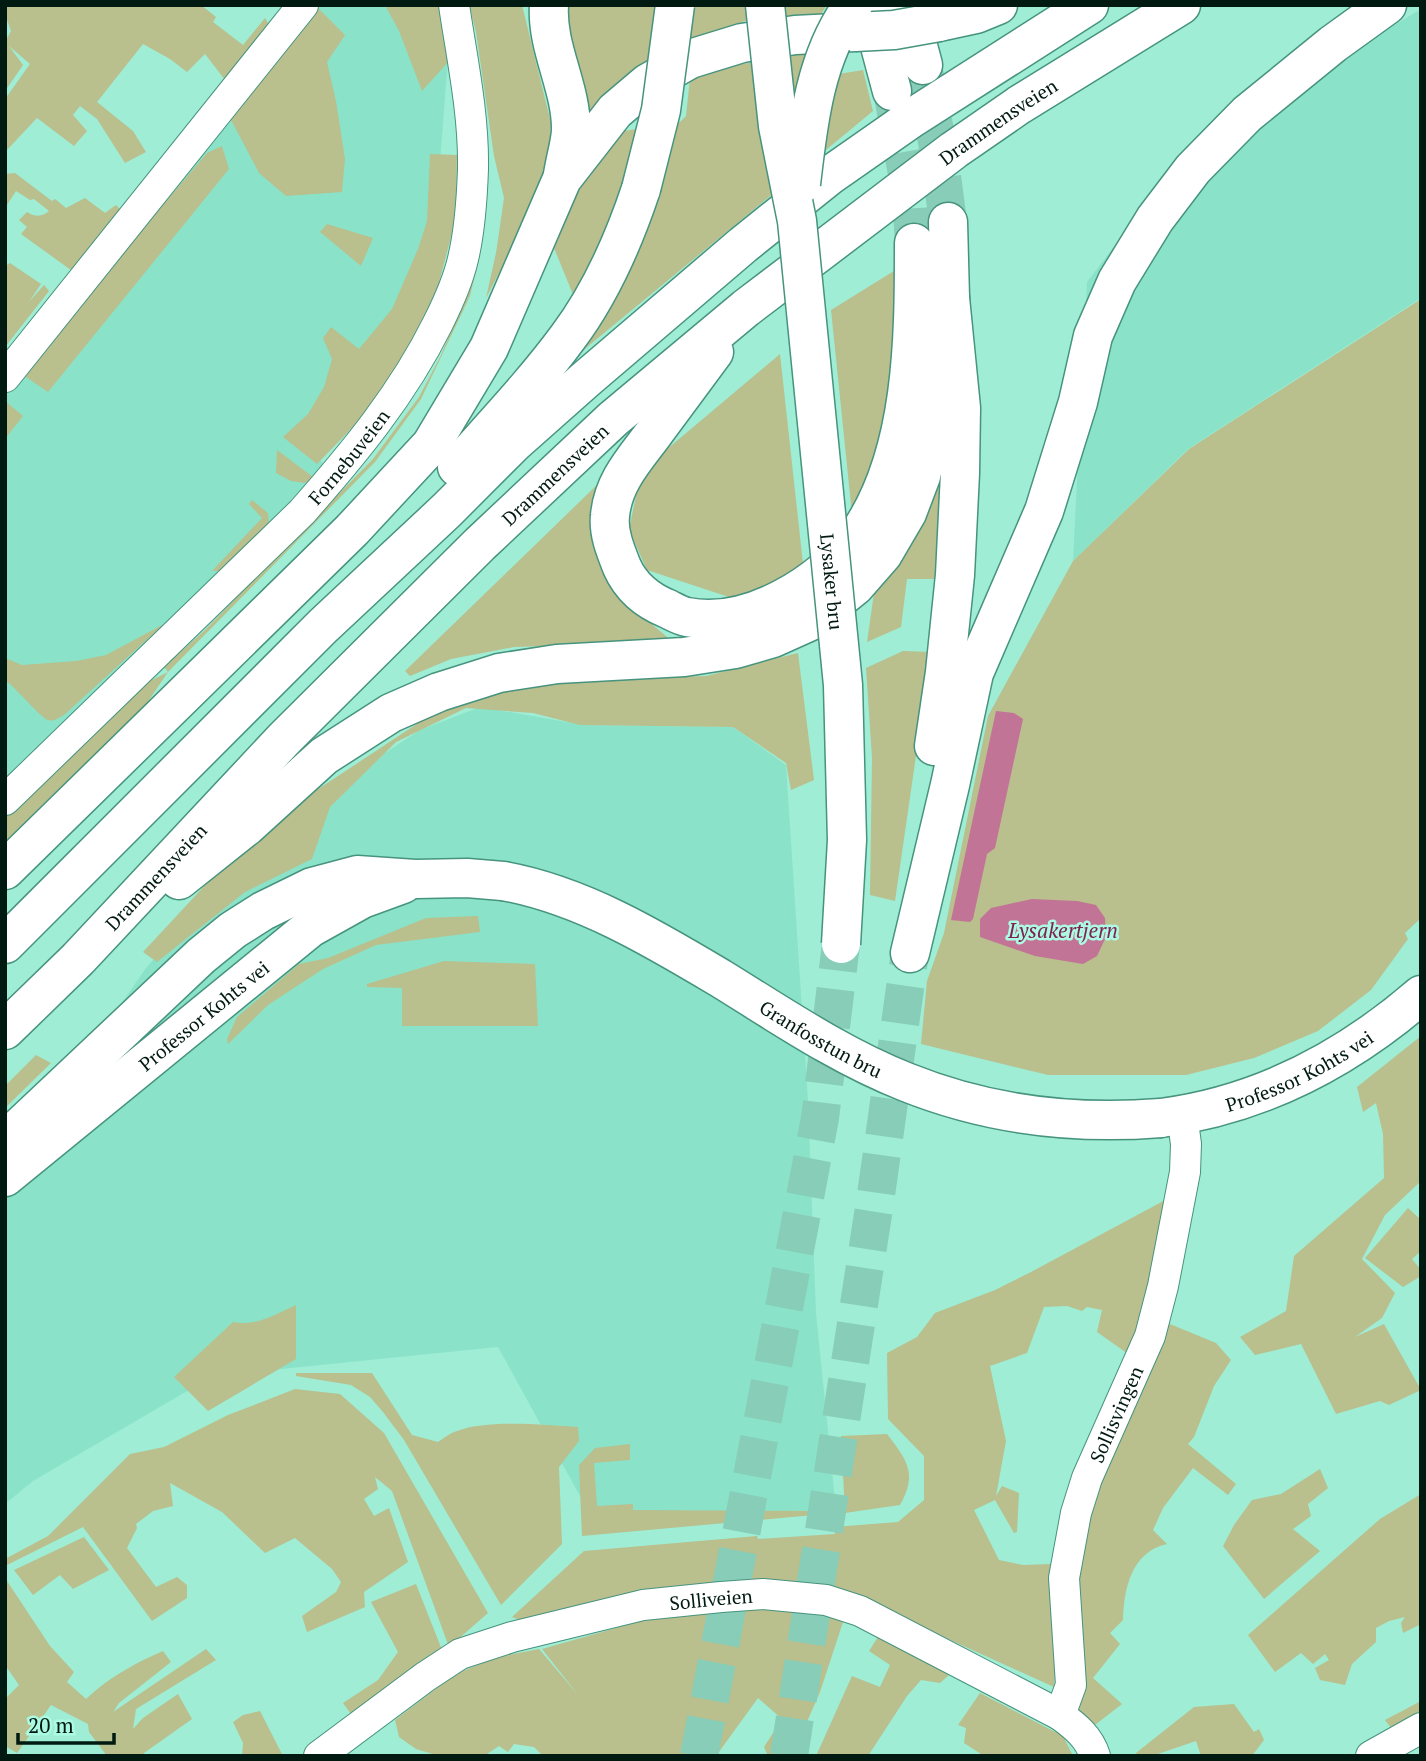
<svg xmlns="http://www.w3.org/2000/svg" width="1426" height="1761" viewBox="0 0 1426 1761" font-family="'PT Serif',serif">
<style>
.built{fill:#8ae3c8}
.green{fill:#b9bf8d}
.water{fill:#c27496}
.lines{fill:none;stroke-linecap:round;stroke-linejoin:round}
.trunk-tunnel{stroke:#87cdb8;stroke-width:38;stroke-dasharray:38 19;stroke-linecap:butt}
.minor-casing{stroke:#46937e;stroke-width:32}
.secondary-casing{stroke:#46937e;stroke-width:41}
.trunk-casing{stroke:#46937e;stroke-width:41}
.minor{stroke:#fff;stroke-width:30}
.secondary{stroke:#fff;stroke-width:38}
.trunk{stroke:#fff;stroke-width:38}
.secondary-bridge-casing{stroke:#46937e;stroke-width:41;stroke-linecap:butt}
.trunk-bridge-casing{stroke:#46937e;stroke-width:41;stroke-linecap:butt}
.secondary-bridge{stroke:#fff;stroke-width:38}
.trunk-bridge{stroke:#fff;stroke-width:38}
.labels{text-anchor:middle;dominant-baseline:central;stroke-width:5;stroke-linejoin:round;paint-order:stroke}
.street-label{font-size:19px;fill:#001a12;stroke:#acfae2}
.water-label{font-size:21px;font-style:italic;fill:#7f2152;stroke:#acfae2}
</style>
<rect width="100%" height="100%" fill="#9fedd5"/>
<g class="built">
<path d="M 316,5 L 444,5 L 451,20 L 439,175 L 405,335 L 308,447 L 346,487 L 147,686 L 5,822 L 5,372 Z"/>
<path d="M 1421,9 L 1421,298 L 1188,449 L 1073,561 L 1087,282 L 1190,147 Z"/>
<path d="M 480,707 L 584,725 L 733,727 L 786,765 L 808,1101 L 816,1313 L 836,1510 L 591,1516 L 498,1347 L 213,1376 L 33,1481 L 5,1504 L 5,1172 L 146,968 L 267,830 L 420,730 Z"/>
</g>
<g class="green">
<path d="M 5,5 L 201,5 L 216,17 L 213,22 L 243,45 L 265,18 L 274,33 L 232,89 L 205,54 L 187,72 L 170,59 L 143,44 L 97,102 L 133,131 L 146,152 L 125,163 L 97,119 L 80,106 L 73,115 L 87,131 L 74,146 L 37,118 L 5,152 L 5,99 L 30,64 L 9,46 L 23,65 L 5,91 L 5,42 L 11,31 L 5,14 Z"/>
<path d="M 385,5 L 439,5 L 446,27 L 449,61 L 422,91 L 399,31 Z"/>
<path d="M 469,5 L 522,5 L 551,123 L 548,166 L 519,235 L 486,298 L 496,253 L 504,198 L 494,156 L 476,32 Z"/>
<path d="M 565,5 L 655,5 L 650,59 L 587,114 L 564,46 Z"/>
<path d="M 693,5 L 746,5 L 748,20 L 689,40 Z"/>
<path d="M 783,5 L 827,5 L 821,14 L 784,16 Z"/>
<path d="M 318,8 L 345,35 L 327,62 L 336,101 L 345,159 L 342,192 L 286,196 L 259,173 L 230,118 Z"/>
<path d="M 805,48 L 839,74 L 863,70 L 873,111 L 575,357 L 627,184 L 574,297 L 552,243 L 578,179 L 624,131 L 680,122 L 686,116 L 690,78 L 719,65 L 751,63 Z"/>
<path d="M 222,146 L 229,169 L 48,392 L 20,373 L 207,153 Z"/>
<path d="M 430,154 L 457,155 L 456,218 L 435,298 L 410,354 L 377,402 L 317,464 L 283,437 L 308,414 L 324,387 L 332,359 L 323,338 L 331,327 L 359,349 L 392,309 L 418,249 L 427,221 Z"/>
<path d="M 15,173 L 52,201 L 55,199 L 66,208 L 85,198 L 105,213 L 116,205 L 126,215 L 75,273 L 21,234 L 27,227 L 19,220 L 27,212 C 34,217 43,217 49,211 L 34,199 L 30,200 L 16,191 L 5,208 L 5,174 Z"/>
<path d="M 485,210 L 480,254 L 470,296 L 421,399 L 375,462 L 168,672 L 149,700 L 153,704 L 5,849 L 5,816 L 148,682 L 168,672 L 164,667 L 204,631 L 373,459 L 419,397 L 441,355 L 467,294 Z"/>
<path d="M 327,224 L 373,238 L 361,266 L 320,232 Z"/>
<path d="M 10,263 L 41,284 L 29,302 L 44,285 L 49,291 L 5,347 L 5,266 Z"/>
<path d="M 894,271 L 894,360 L 883,452 L 852,514 L 831,310 Z"/>
<path d="M 1421,299 L 1421,918 L 1405,933 L 1408,939 L 1371,990 L 1318,1031 L 1254,1058 L 1186,1075 L 1048,1075 L 921,1044 L 927,981 L 944,933 L 988,716 L 1073,561 L 1189,449 Z"/>
<path d="M 780,354 L 804,573 L 744,602 L 647,570 L 629,530 L 641,471 Z"/>
<path d="M 5,401 L 23,416 L 5,439 Z"/>
<path d="M 277,450 L 313,477 L 305,483 L 291,481 L 276,473 Z"/>
<path d="M 940,468 L 947,468 L 937,579 L 907,579 L 901,627 L 867,642 L 874,593 Z"/>
<path d="M 600,482 L 595,551 L 623,600 L 673,642 L 514,647 L 451,659 L 410,676 L 405,671 Z"/>
<path d="M 252,500 L 268,513 L 269,526 L 220,571 L 212,571 L 262,518 L 249,504 Z"/>
<path d="M 164,624 L 64,715 C 58,718 54,722 48,720 C 42,719 15,687 5,680 L 5,658 L 22,665 L 76,661 L 106,655 Z"/>
<path d="M 903,651 L 931,652 L 895,901 L 870,895 L 872,758 L 866,668 Z"/>
<path d="M 798,653 L 814,780 L 791,790 L 786,763 L 733,727 L 580,725 L 533,713 L 466,708 L 396,742 L 330,807 L 312,859 L 245,892 L 157,962 L 143,952 L 209,881 L 291,807 L 438,710 L 533,681 L 706,676 Z"/>
<path d="M 478,916 L 480,932 L 376,945 L 323,969 L 268,1005 L 228,1044 L 227,1039 L 237,1017 L 299,964 L 328,958 L 426,918 Z"/>
<path d="M 444,961 L 535,964 L 538,1026 L 402,1026 L 402,988 L 367,987 L 367,984 Z"/>
<path d="M 1421,1036 L 1421,1181 L 1385,1215 L 1362,1259 L 1395,1293 L 1382,1318 L 1355,1337 L 1384,1324 L 1421,1390 L 1389,1405 L 1380,1401 L 1336,1414 L 1301,1344 L 1255,1355 L 1240,1337 L 1286,1311 L 1294,1256 L 1384,1178 L 1383,1134 L 1376,1103 L 1363,1112 L 1357,1087 Z"/>
<path d="M 36,1055 L 51,1063 L 5,1108 L 5,1086 Z"/>
<path d="M 1169,1198 L 1131,1356 L 1097,1332 L 1102,1310 L 1087,1307 L 1082,1311 L 1067,1306 L 1044,1307 L 1027,1353 L 990,1366 L 1006,1441 L 996,1496 L 1002,1486 L 1019,1493 L 1017,1532 L 1014,1533 L 995,1500 L 974,1510 L 999,1560 L 1023,1565 L 1051,1564 L 1057,1567 L 1057,1653 L 1054,1687 L 858,1598 L 524,1622 L 512,1617 L 584,1551 L 757,1536 L 758,1539 L 835,1534 L 834,1527 L 898,1522 L 924,1500 L 924,1456 L 888,1419 L 887,1353 L 917,1337 L 935,1313 L 995,1290 L 1031,1272 Z"/>
<path d="M 1408,1208 L 1421,1220 L 1421,1251 L 1412,1259 L 1421,1270 L 1421,1276 L 1403,1287 L 1365,1258 Z"/>
<path d="M 296,1305 L 296,1359 L 208,1411 L 174,1377 L 233,1322 C 256,1327 276,1314 296,1305 Z"/>
<path d="M 1165,1322 L 1216,1343 L 1231,1360 L 1214,1386 L 1194,1437 L 1188,1444 L 1236,1484 L 1228,1495 L 1193,1468 L 1163,1508 L 1153,1530 L 1167,1544 C 1131,1552 1124,1589 1123,1620 L 1110,1633 L 1120,1644 L 1093,1678 L 1122,1704 L 1091,1728 L 1069,1703 L 1073,1592 L 1087,1515 Z"/>
<path d="M 296,1373 L 372,1373 L 412,1435 L 438,1442 C 444,1438 450,1433 457,1431 C 488,1419 544,1425 578,1427 L 579,1441 L 559,1467 L 562,1544 L 501,1605 L 404,1440 L 383,1412 L 370,1397 L 351,1385 L 296,1376 Z"/>
<path d="M 295,1389 L 340,1394 L 384,1433 L 488,1613 L 449,1647 L 392,1491 L 375,1477 L 378,1489 L 364,1499 L 374,1516 L 389,1508 L 408,1562 L 364,1592 L 365,1607 L 307,1632 L 302,1616 L 336,1592 L 341,1582 L 332,1569 L 295,1538 L 265,1553 L 222,1512 L 170,1483 L 173,1506 L 153,1511 L 136,1524 L 137,1528 L 127,1548 L 156,1587 L 177,1577 L 187,1585 L 187,1598 L 152,1621 L 83,1527 L 5,1566 L 5,1559 L 48,1536 L 130,1454 L 164,1447 L 228,1415 Z"/>
<path d="M 887,1434 C 907,1460 918,1474 900,1505 L 845,1513 L 841,1436 Z"/>
<path d="M 630,1444 L 630,1460 L 594,1463 L 597,1506 L 633,1504 L 633,1510 L 837,1511 L 836,1513 L 582,1536 L 579,1465 L 595,1448 Z"/>
<path d="M 1320,1469 L 1328,1488 L 1308,1504 L 1311,1516 L 1293,1529 L 1320,1551 L 1264,1599 L 1223,1546 L 1234,1525 L 1252,1500 L 1281,1494 Z"/>
<path d="M 1421,1494 L 1421,1624 L 1403,1633 L 1401,1623 L 1405,1617 L 1389,1621 L 1376,1628 L 1376,1642 L 1352,1664 L 1345,1685 L 1320,1680 L 1315,1668 L 1329,1660 L 1325,1654 L 1313,1664 L 1301,1653 L 1275,1672 L 1248,1635 L 1380,1519 Z"/>
<path d="M 84,1537 L 109,1570 L 73,1589 L 60,1575 L 33,1595 L 14,1570 Z"/>
<path d="M 7,1581 L 50,1646 L 74,1672 L 67,1682 L 86,1699 C 108,1678 135,1663 163,1651 L 171,1662 L 119,1703 L 113,1712 L 206,1649 L 216,1660 L 136,1709 L 133,1729 L 143,1718 L 178,1694 L 192,1719 L 144,1753 L 144,1756 L 107,1756 L 89,1732 L 88,1724 L 51,1705 L 17,1753 L 5,1746 L 5,1699 L 19,1685 L 5,1665 Z"/>
<path d="M 416,1584 L 442,1650 L 351,1714 L 343,1703 L 378,1680 L 398,1652 L 371,1602 Z"/>
<path d="M 752,1604 L 844,1619 L 820,1692 L 799,1740 L 787,1740 L 781,1754 L 785,1756 L 768,1756 L 764,1747 L 782,1719 L 758,1698 L 716,1756 L 543,1756 L 534,1747 L 514,1744 L 508,1752 L 499,1746 L 484,1756 L 439,1756 L 416,1749 L 399,1737 L 395,1720 L 455,1674 L 498,1657 L 539,1649 L 579,1696 L 542,1649 L 669,1613 Z"/>
<path d="M 878,1637 L 951,1673 L 940,1683 L 921,1680 L 907,1696 L 868,1756 L 816,1756 L 852,1676 L 880,1687 L 890,1665 L 869,1651 Z"/>
<path d="M 980,1693 L 1063,1736 L 1073,1756 L 984,1756 L 964,1743 L 966,1728 L 958,1725 Z"/>
<path d="M 1421,1701 L 1421,1711 L 1391,1728 L 1385,1720 Z"/>
<path d="M 1234,1704 L 1254,1732 L 1259,1729 L 1264,1740 L 1252,1756 L 1201,1756 L 1196,1741 L 1152,1756 L 1137,1756 L 1136,1753 L 1194,1707 Z"/>
<path d="M 260,1711 L 283,1756 L 242,1756 L 243,1743 L 233,1722 L 243,1715 Z"/>
</g>
<g class="water">
<path d="M 996,711 L 1014,713 L 1023,719 L 995,848 L 987,854 L 973,919 L 970,922 L 951,920 Z"/>
<path d="M 1032,899 L 1077,901 L 1096,905 L 1105,918 L 1106,937 L 1097,956 L 1083,964 L 1035,956 L 980,937 L 980,919 L 991,908 Z"/>
</g>
<g class="lines">
<g class="trunk-tunnel">
<path d="M 923,65 L 939,153 L 948,222"/>
<path d="M 893,96 L 911,196 L 914,243"/>
<path d="M 699,1756 L 820,1118 L 841,944"/>
<path d="M 789,1756 L 876,1195 L 910,953"/>
</g>
<defs>
<g id="minor">
<path d="M 5,377 L 303,5"/>
<path id="s1" d="M 5,800 L 302,512 C 354,453 403,394 438,323 C 448,303 458,281 463,259 C 470,230 472,198 473,169 C 474,114 462,59 454,5"/>
<path id="s2" d="M 1060,1715 L 1071,1685 L 1064,1578 L 1076,1513 L 1087,1478 L 1150,1336 L 1163,1286 L 1185,1172 L 1186,1144 L 1182,1115"/>
<path id="s3" d="M 319,1756 L 425,1677 L 460,1654 L 512,1637 L 643,1605 L 721,1597 L 763,1594 L 826,1600 L 860,1611 L 1060,1715 C 1075,1726 1089,1737 1095,1756"/>
<path d="M 1371,1756 L 1421,1728"/>
</g>
<g id="secondary">
<path id="s4" d="M 1161,1118 C 1260,1105 1346,1060 1421,995"/>
<path d="M 5,1141 L 201,956 L 233,930 L 263,911 L 312,887 L 357,875 L 415,879 L 467,878 L 503,881"/>
<path id="s5" d="M 5,1177 L 310,928 L 362,899 L 403,884"/>
</g>
<g id="trunk">
<path d="M 549,5 C 546,48 572,88 571,131 C 570,145 565,161 563,175"/>
<path d="M 869,5 L 892,91"/>
<path d="M 907,5 L 923,65"/>
<path d="M 939,22 L 976,14 L 998,5"/>
<path d="M 714,352 C 695,378 676,403 657,429 C 637,457 613,480 610,516 C 608,533 616,552 622,567 C 631,587 648,601 668,609 C 674,612 681,616 687,617 C 748,629 823,584 857,536 C 914,456 914,338 914,243"/>
<path d="M 457,467 C 495,424 534,383 568,337 C 601,293 624,240 641,189"/>
<path d="M 934,746 L 945,672 L 955,575 L 960,473 L 961,408 L 950,298 L 948,222"/>
<path d="M 5,870 L 352,530 L 431,445 L 489,348 L 562,179 L 615,111 L 648,83 L 690,59 L 742,43 L 795,35 L 855,32"/>
<path d="M 179,880 L 247,826 L 324,756 L 391,713 L 439,692 L 499,673 L 557,664 L 684,657 L 735,649 L 773,638 L 813,620 L 855,586 L 883,554 L 907,513 L 921,476 L 933,424 L 950,298"/>
<path d="M 5,944 L 323,626 L 447,510 L 514,443 L 585,380 L 743,245 L 829,176 L 912,118 L 1089,5"/>
<path d="M 910,953 L 950,785 L 974,673 L 1044,511 L 1078,402 L 1093,336 L 1117,281 L 1155,219 L 1193,169 L 1247,114 L 1333,44 L 1387,5"/>
<path id="s6" d="M 5,1030 L 78,959 L 284,739 L 480,544 L 613,419 L 746,308 L 954,150 L 1019,105 L 1181,5"/>
</g>
</defs>
<use href="#minor" class="minor-casing"/>
<use href="#secondary" class="secondary-casing"/>
<use href="#trunk" class="trunk-casing"/>
<use href="#minor" class="minor"/>
<use href="#secondary" class="secondary"/>
<use href="#trunk" class="trunk"/>
<defs>
<g id="secondary-bridge">
<path id="s7" d="M 503,881 C 581,895 653,938 720,978 C 780,1015 840,1056 906,1082 C 988,1115 1074,1125 1161,1118"/>
</g>
<g id="trunk-bridge">
<path id="s8" d="M 765,5 L 778,126 L 797,221 L 843,685 L 847,840 L 841,944"/>
<path d="M 855,32 L 894,30 L 939,22"/>
<path d="M 801,184 C 808,123 815,56 853,5"/>
<path d="M 641,189 L 661,110 L 675,5"/>
</g>
</defs>
<use href="#secondary-bridge" class="secondary-bridge-casing"/>
<use href="#trunk-bridge" class="trunk-bridge-casing"/>
<use href="#secondary-bridge" class="secondary-bridge"/>
<use href="#trunk-bridge" class="trunk-bridge"/>
</g>
<g class="labels">
<g class="street-label">
<text stroke="none"><textPath href="#s6" startOffset="1349">Drammensveien</textPath></text>
<text stroke="none"><textPath href="#s1" startOffset="486">Fornebuveien</textPath></text>
<text stroke="none"><textPath href="#s6" startOffset="782">Drammensveien</textPath></text>
<text stroke="none"><textPath href="#s8" startOffset="581">Lysaker bru</textPath></text>
<text stroke="none"><textPath href="#s6" startOffset="215">Drammensveien</textPath></text>
<text stroke="none"><textPath href="#s5" startOffset="256">Professor Kohts vei</textPath></text>
<text stroke="none"><textPath href="#s7" startOffset="357">Granfosstun bru</textPath></text>
<text stroke="none"><textPath href="#s4" startOffset="147">Professor Kohts vei</textPath></text>
<text stroke="none"><textPath href="#s2" startOffset="312">Sollisvingen</textPath></text>
<text stroke="none"><textPath href="#s3" startOffset="432">Solliveien</textPath></text>
</g>
<g class="water-label">
<text x="1063" y="930">Lysakertjern</text>
</g>
</g>
<rect width="1426" height="1761" fill="none" stroke="#001a12" stroke-width="14"/>
<path d="M18 1733v10h96v-10" fill="none" stroke="#001a12" stroke-width="3.5"/>
<text x="28" y="1733" font-size="21" fill="#001a12" stroke="#acfae2" stroke-width="5" paint-order="stroke">20 m</text>
</svg>
